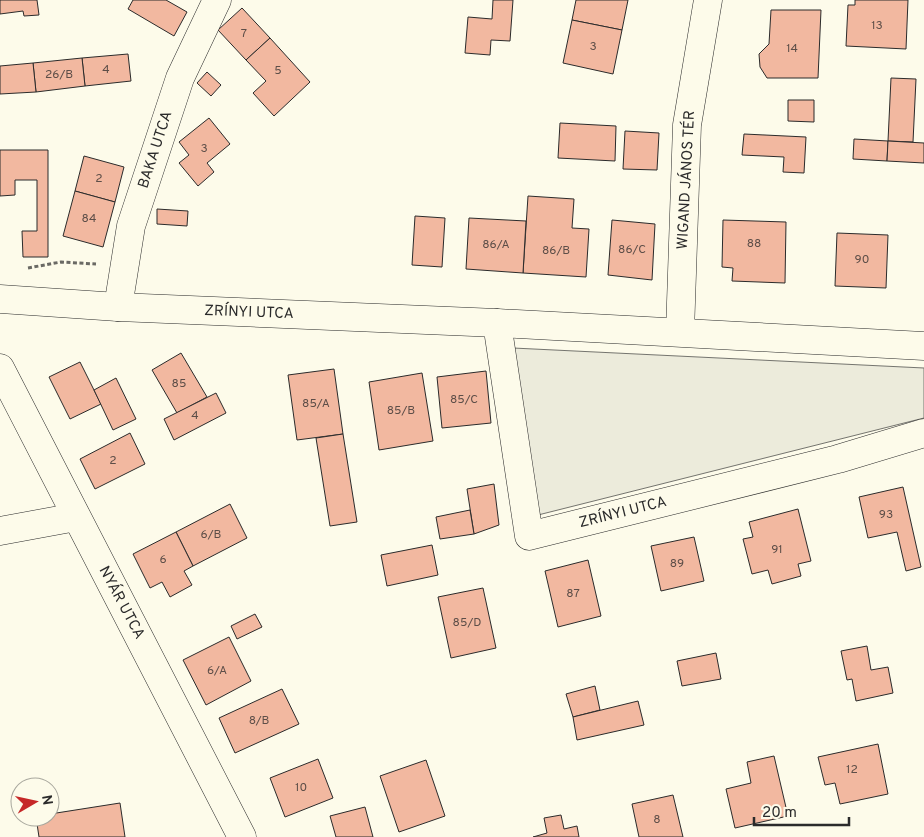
<svg xmlns="http://www.w3.org/2000/svg" width="924" height="837" viewBox="0 0 924 837" font-family="Overpass,sans-serif">
<style>
.green{fill:#ecebdb;stroke:#74746e}
.building{fill:#f2b8a0;stroke:#2b2b2b}
.lines{fill:none;stroke-linecap:round;stroke-linejoin:round}
.street-casing{stroke:#2b2b2b;stroke-width:29}
.path{stroke:#6a6964;stroke-width:3;stroke-dasharray:4 2.5;stroke-linecap:butt}
.street{stroke:#fdfbea;stroke-width:28}
.labels{text-anchor:middle;dominant-baseline:central;stroke-width:4;stroke-linejoin:round;paint-order:stroke}
.number-label{font-size:12px;fill:#5d4e48}
.street-label{font-size:15px;fill:#2b2b2b;stroke:#fdfbea}
</style>
<rect width="100%" height="100%" fill="#fdfbea"/>
<path class="green" d="M 513,348 L 924,368 L 924,418 L 538,515 Z"/>
<g class="building">
<path d="M 0,0 L 37,0 L 39,15 L 24,16 L 23,11 L 0,14 Z"/>
<path d="M 133,0 L 166,0 L 187,12 L 174,36 L 128,9 Z"/>
<path d="M 493,0 L 513,0 L 510,41 L 491,40 L 490,55 L 465,53 L 468,17 L 492,19 Z"/>
<path d="M 576,0 L 628,0 L 622,30 L 572,20 Z"/>
<path d="M 855,0 L 908,0 L 906,49 L 846,46 L 848,5 L 855,5 Z"/>
<path d="M 242,8 L 270,38 L 246,60 L 218,30 Z"/>
<path d="M 771,10 L 821,10 L 818,78 L 767,78 L 760,67 L 759,54 L 769,44 Z"/>
<path d="M 572,20 L 622,30 L 613,74 L 563,63 Z"/>
<path d="M 270,38 L 310,82 L 274,116 L 253,93 L 266,81 L 246,60 Z"/>
<path d="M 128,54 L 131,81 L 85,86 L 82,58 Z"/>
<path d="M 82,58 L 85,86 L 36,92 L 33,63 Z"/>
<path d="M 33,63 L 36,92 L 0,94 L 0,66 Z"/>
<path d="M 207,72 L 221,85 L 211,96 L 197,83 Z"/>
<path d="M 891,78 L 916,79 L 913,142 L 888,141 Z"/>
<path d="M 788,100 L 814,100 L 814,122 L 788,121 Z"/>
<path d="M 209,118 L 230,144 L 207,163 L 214,172 L 198,186 L 179,163 L 189,155 L 179,142 Z"/>
<path d="M 560,123 L 616,126 L 615,161 L 558,158 Z"/>
<path d="M 625,131 L 659,133 L 657,170 L 623,169 Z"/>
<path d="M 744,134 L 806,137 L 804,173 L 783,172 L 784,157 L 742,155 Z"/>
<path d="M 854,139 L 888,141 L 887,161 L 853,159 Z"/>
<path d="M 888,141 L 924,143 L 924,163 L 887,161 Z"/>
<path d="M 0,150 L 48,150 L 48,257 L 23,257 L 22,231 L 37,231 L 37,180 L 15,180 L 15,195 L 0,196 Z"/>
<path d="M 84,156 L 124,167 L 115,202 L 75,191 Z"/>
<path d="M 75,191 L 115,202 L 103,247 L 63,236 Z"/>
<path d="M 528,196 L 574,199 L 572,228 L 589,229 L 586,277 L 523,273 Z"/>
<path d="M 157,209 L 188,211 L 187,226 L 157,224 Z"/>
<path d="M 415,216 L 445,218 L 442,267 L 412,265 Z"/>
<path d="M 469,218 L 526,221 L 523,273 L 466,269 Z"/>
<path d="M 612,220 L 655,224 L 652,280 L 608,275 Z"/>
<path d="M 723,220 L 786,222 L 785,283 L 732,281 L 733,268 L 722,267 Z"/>
<path d="M 837,233 L 888,235 L 886,288 L 835,286 Z"/>
<path d="M 181,353 L 207,397 L 177,413 L 152,370 Z"/>
<path d="M 80,362 L 101,404 L 70,419 L 49,377 Z"/>
<path d="M 334,369 L 343,434 L 297,440 L 288,375 Z"/>
<path d="M 486,371 L 491,423 L 442,428 L 437,377 Z"/>
<path d="M 422,373 L 433,441 L 379,450 L 369,382 Z"/>
<path d="M 116,378 L 136,419 L 113,430 L 94,390 Z"/>
<path d="M 216,393 L 226,413 L 174,440 L 164,419 Z"/>
<path d="M 130,433 L 145,464 L 95,489 L 80,459 Z"/>
<path d="M 343,434 L 357,522 L 330,526 L 316,438 Z"/>
<path d="M 494,484 L 499,525 L 474,534 L 467,489 Z"/>
<path d="M 903,487 L 921,567 L 906,571 L 897,532 L 868,538 L 859,497 Z"/>
<path d="M 230,504 L 247,538 L 193,566 L 176,532 Z"/>
<path d="M 798,509 L 811,561 L 798,564 L 801,576 L 772,584 L 768,570 L 752,574 L 743,539 L 753,537 L 749,522 Z"/>
<path d="M 470,510 L 474,534 L 440,539 L 436,517 Z"/>
<path d="M 176,532 L 193,566 L 184,571 L 192,585 L 170,597 L 162,582 L 150,588 L 133,554 Z"/>
<path d="M 694,537 L 704,581 L 661,591 L 651,546 Z"/>
<path d="M 432,545 L 438,575 L 387,586 L 381,555 Z"/>
<path d="M 588,560 L 601,616 L 558,627 L 545,571 Z"/>
<path d="M 483,588 L 496,648 L 451,658 L 438,597 Z"/>
<path d="M 255,614 L 262,627 L 237,639 L 231,626 Z"/>
<path d="M 229,637 L 251,681 L 206,705 L 183,660 Z"/>
<path d="M 867,646 L 871,670 L 888,667 L 893,693 L 856,701 L 852,679 L 847,680 L 841,651 Z"/>
<path d="M 716,653 L 721,679 L 682,686 L 677,661 Z"/>
<path d="M 595,686 L 600,710 L 573,717 L 566,694 Z"/>
<path d="M 282,689 L 299,724 L 235,753 L 219,718 Z"/>
<path d="M 638,701 L 644,725 L 577,740 L 573,717 Z"/>
<path d="M 878,744 L 888,794 L 840,804 L 835,783 L 825,785 L 818,757 Z"/>
<path d="M 774,756 L 788,816 L 735,828 L 726,789 L 751,783 L 747,762 Z"/>
<path d="M 318,759 L 333,798 L 285,817 L 270,778 Z"/>
<path d="M 426,760 L 445,816 L 399,832 L 380,776 Z"/>
<path d="M 673,795 L 683,837 L 639,837 L 632,804 Z"/>
<path d="M 120,803 L 125,837 L 39,837 L 36,817 L 50,817 L 50,814 Z"/>
<path d="M 365,807 L 373,837 L 336,837 L 330,816 Z"/>
<path d="M 561,815 L 564,829 L 577,826 L 579,837 L 533,837 L 547,833 L 544,818 Z"/>
</g>
<g class="lines">
<defs>
<g id="street">
<path d="M 0,299 L 118,307 L 497,323 L 924,346"/>
<path d="M 118,307 L 131,226 L 180,78 L 217,0"/>
<path d="M 497,323 L 529,536 L 838,459 L 924,433"/>
<path d="M 680,332 L 687,125 L 708,0"/>
<path d="M 0,368 L 242,837"/>
<path d="M 0,531 L 76,517"/>
</g>
</defs>
<use href="#street" class="street-casing"/>
<path class="path" d="M 28,268 L 61,262 L 96,264"/>
<use href="#street" class="street"/>
</g>
<g class="labels">
<g class="number-label">
<text x="877" y="26">13</text>
<text x="244" y="34">7</text>
<text x="593" y="47">3</text>
<text x="792" y="49">14</text>
<text x="106" y="70">4</text>
<text x="278" y="71">5</text>
<text x="59" y="75">26/B</text>
<text x="204" y="149">3</text>
<text x="99" y="179">2</text>
<text x="89" y="219">84</text>
<text x="754" y="244">88</text>
<text x="496" y="245">86/A</text>
<text x="632" y="250">86/C</text>
<text x="556" y="251">86/B</text>
<text x="862" y="260">90</text>
<text x="179" y="384">85</text>
<text x="464" y="400">85/C</text>
<text x="316" y="404">85/A</text>
<text x="401" y="411">85/B</text>
<text x="195" y="416">4</text>
<text x="113" y="461">2</text>
<text x="886" y="515">93</text>
<text x="211" y="535">6/B</text>
<text x="777" y="550">91</text>
<text x="163" y="560">6</text>
<text x="677" y="564">89</text>
<text x="573" y="594">87</text>
<text x="467" y="623">85/D</text>
<text x="217" y="671">6/A</text>
<text x="259" y="721">8/B</text>
<text x="852" y="770">12</text>
<text x="301" y="788">10</text>
<text x="657" y="820">8</text>
</g>
<g class="street-label">
<text transform="translate(156 150) rotate(-72)">BAKA UTCA</text>
<text transform="translate(687 180) rotate(-87)">WIGAND JÁNOS TÉR</text>
<text transform="translate(249 313) rotate(2)">ZRÍNYI UTCA</text>
<text transform="translate(623 513) rotate(-14)">ZRÍNYI UTCA</text>
<text transform="translate(121 603) rotate(62)">NYÁR UTCA</text>
</g>
</g>
<g transform="translate(35 802) rotate(81)"><circle r="24" fill="#fdfbea" stroke="#a9a89e"/>
<path d="M0-4L9 19L0 12L-9 19Z" fill="#c62828"/>
<text y="-8" font-size="14" font-weight="bold" text-anchor="middle" fill="#2b2b2b">N</text>
</g>
<path d="M754 817v8h95v-8" fill="none" stroke="#2b2b2b" stroke-width="2.5"/>
<text x="762" y="817" font-size="15" fill="#2b2b2b" stroke="#fdfbea" stroke-width="4" paint-order="stroke">20 m</text>
</svg>
